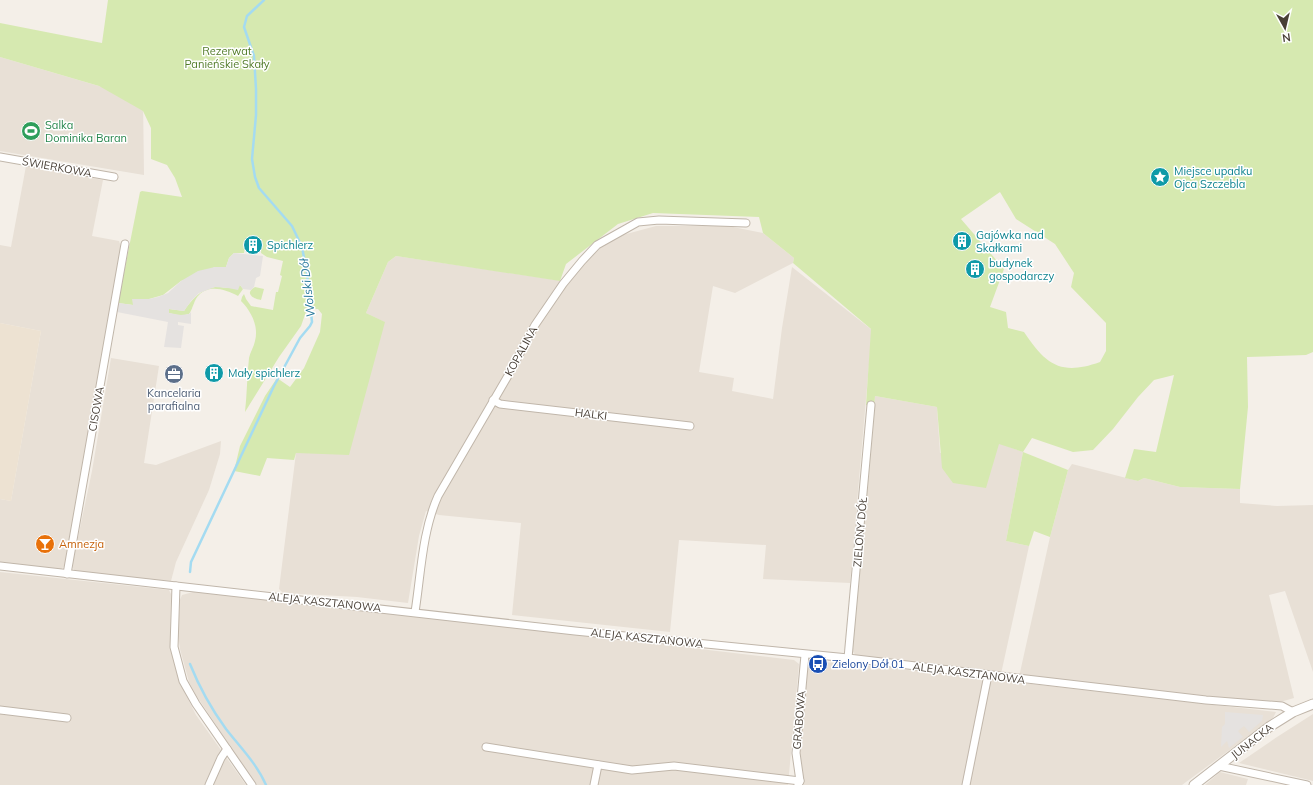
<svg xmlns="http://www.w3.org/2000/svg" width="1313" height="785" viewBox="0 0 1313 785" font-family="Mulish,sans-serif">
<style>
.residential{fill:#e8e0d6}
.education{fill:#ede2d2}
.green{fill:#d6e9b0;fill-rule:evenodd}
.parking{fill:#e5e2e0}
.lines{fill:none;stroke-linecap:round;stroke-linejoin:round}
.stream{stroke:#a4dbf1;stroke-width:2.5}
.minor-casing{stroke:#c0b6aa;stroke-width:9}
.tertiary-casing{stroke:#c0b6aa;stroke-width:11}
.minor{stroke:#fff;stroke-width:7}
.tertiary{stroke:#fff;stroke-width:9}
.labels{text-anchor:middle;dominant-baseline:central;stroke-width:3;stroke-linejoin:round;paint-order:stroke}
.park-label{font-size:11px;fill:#517b28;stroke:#fff}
.leisure-label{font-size:11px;fill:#27864d;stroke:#fff;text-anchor:start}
.street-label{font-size:11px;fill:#483f36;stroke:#fff}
.culture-label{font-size:11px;fill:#0d838f;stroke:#fff;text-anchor:start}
.service-label{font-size:11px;fill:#4e5e75;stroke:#fff}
.food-label{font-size:11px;fill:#c56008;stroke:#fff;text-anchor:start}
.transit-label{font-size:11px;fill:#164399;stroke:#fff;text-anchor:start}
.water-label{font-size:12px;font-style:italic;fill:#2a7a9c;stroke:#fff}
</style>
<rect width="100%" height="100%" fill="#f4efe8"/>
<g class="residential">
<path d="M 0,57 L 143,99 L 144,175 L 0,151 Z"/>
<path d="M 26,166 L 103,180 L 92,236 L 119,241 L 121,247 L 65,565 L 59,572 L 0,564 L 0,499 L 11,501 L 41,331 L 0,323 L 0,245 L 11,247 Z"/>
<path d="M 656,226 L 728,226 L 763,233 L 794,258 L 793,263 L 735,293 L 713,286 L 699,372 L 734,378 L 732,391 L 773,399 L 782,328 L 792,267 L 872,330 L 850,583 L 763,579 L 766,545 L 679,540 L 670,632 L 512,615 L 521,523 L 439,515 L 426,511 L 419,536 L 408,603 L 357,597 L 283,593 L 279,589 L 296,453 L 384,322 L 366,313 L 388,262 L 396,256 L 570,282 L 593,253 L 619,236 Z"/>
<path d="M 111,358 L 159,366 L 144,463 L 156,465 L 221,441 L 220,454 L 209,490 L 176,562 L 171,581 L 75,572 L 72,566 L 92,471 Z"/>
<path d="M 875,396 L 937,407 L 940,453 L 999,443 L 1023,452 L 1006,541 L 1029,546 L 1001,674 L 856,656 L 852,650 Z"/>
<path d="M 1072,464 L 1138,481 L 1144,478 L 1180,487 L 1240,489 L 1240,503 L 1277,506 L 1313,505 L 1313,672 L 1285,591 L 1269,595 L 1294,698 L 1280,702 L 1238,699 L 1019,677 L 1050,537 L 1068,470 Z"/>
<path d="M 0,572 L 169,590 L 171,594 L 170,648 L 180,683 L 196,715 L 246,785 L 0,785 Z"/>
<path d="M 193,592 L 350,608 L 794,660 L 799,664 L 788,785 L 256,785 L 196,695 L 189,682 L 180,649 L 178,634 L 180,600 L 182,595 Z"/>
<path d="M 811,662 L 846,663 L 1276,712 L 1273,718 L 1182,785 L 798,785 L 806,671 Z"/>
<path d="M 1313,714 L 1313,781 L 1239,763 L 1277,737 Z"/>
<path d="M 1220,772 L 1248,779 L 1246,785 L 1205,785 Z"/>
</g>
<path class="education" d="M 0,323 L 41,331 L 11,501 L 0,499 Z"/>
<g class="green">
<path d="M 108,0 L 1313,0 L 1313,352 L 1306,355 L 1247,357 L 1248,407 L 1240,489 L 1180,487 L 1144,478 L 1138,481 L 1125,478 L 1134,449 L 1156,452 L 1174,375 L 1154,380 L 1138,397 L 1113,429 L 1093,450 L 1073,452 L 1032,438 L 1023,452 L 1068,470 L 1050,537 L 1034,531 L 1029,546 L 1006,541 L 1023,452 L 999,444 L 986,488 L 953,483 L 942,468 L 937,407 L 875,396 L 874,408 L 866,405 L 871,329 L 793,263 L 794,258 L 763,233 L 759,217 L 653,213 L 618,224 L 566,264 L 560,281 L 396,256 L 388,262 L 366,313 L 385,322 L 349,455 L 296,453 L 294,460 L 267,458 L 260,476 L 234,471 L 240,446 L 265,396 L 277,378 L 290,387 L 304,368 L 320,332 L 322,314 L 318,309 L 307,309 L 301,326 L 279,357 L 245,412 C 247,394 247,376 249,358 C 250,352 254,347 255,341 C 259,326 251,311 241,301 L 242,297 L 244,294 L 246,299 L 251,306 L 273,310 L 276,292 L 278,292 L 282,276 L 280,275 L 283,261 L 267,257 L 261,253 L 262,239 L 246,238 L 244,253 L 234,253 L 229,258 L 226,267 L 215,267 L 181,281 L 163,295 L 149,299 L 133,299 L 133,305 L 118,303 L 140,192 L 142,191 L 182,197 L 175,178 L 167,165 L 151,159 L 151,128 L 143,111 L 99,86 L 0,57 L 0,23 L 102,43 ZM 1000,192 L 1016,219 L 1055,244 L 1074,273 L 1071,287 L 1106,323 L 1106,351 L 1100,362 C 1061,376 1046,365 1024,332 L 1008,328 L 1006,312 L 990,307 L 1004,269 L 961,219 Z"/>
<path d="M 240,285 L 243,289 L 238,296 C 226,290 210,284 199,295 C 194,299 193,309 189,314 L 181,316 L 169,313 L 169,309 L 184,311 C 192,299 201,289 215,287 C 220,286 224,288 228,288 C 232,287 236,286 240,285 Z"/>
<path d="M 255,287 L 264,289 L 261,300 C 253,299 244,293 255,287 Z"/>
</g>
<g class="parking">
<path d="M 234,253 L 263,256 L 260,276 L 256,278 L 254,287 L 251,290 L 243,289 L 240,285 L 238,290 L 228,288 L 215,287 L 199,293 L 191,301 L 184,311 L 169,309 L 169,313 L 181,315 L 189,314 L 191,312 L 191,324 L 178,322 L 178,325 L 184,326 L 181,348 L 164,347 L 168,322 L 117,312 L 118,303 L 133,305 L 132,299 L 149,299 L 158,297 L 168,293 L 181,281 L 198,271 L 215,267 L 226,267 L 229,258 Z"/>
<path d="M 1225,712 L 1263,715 L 1262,721 L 1249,732 L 1244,726 L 1238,731 L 1243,737 L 1229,748 L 1227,741 L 1221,747 L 1222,727 L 1225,724 Z"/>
</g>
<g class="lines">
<g class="stream">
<path d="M 190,572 L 191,562 L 274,386 L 300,338 L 310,326 L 312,322 L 307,274 L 302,247 L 292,226 L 259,188 L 255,177 L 252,159 L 256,115 L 256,89 L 254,56 L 244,27 L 247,16 L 264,0"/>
<path d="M 190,664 C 200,689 210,707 226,729 C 240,747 257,764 266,785"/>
</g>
<defs>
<g id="minor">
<path d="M 0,157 L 114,177"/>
<path d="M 493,400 L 500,404 L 690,426"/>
<path d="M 0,566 L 575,631 L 848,658 L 1206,700 L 1282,706 L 1293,712"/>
<path d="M 67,574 L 125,244"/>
<path d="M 176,586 L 174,647 L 183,681 L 196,704 L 252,785"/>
<path d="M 415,612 C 421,574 422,532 438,496 L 509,374 L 535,325 L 563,284 L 582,261 L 597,245 L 638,222 L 659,220 L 746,223"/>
<path d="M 848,658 L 871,405"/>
<path d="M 0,710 L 67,718"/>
<path d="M 486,747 L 632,770 L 674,766 L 800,781"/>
<path d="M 1219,766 L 1307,785"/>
<path d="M 209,785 L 221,758 L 227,749"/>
<path d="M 594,785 L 598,765"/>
<path d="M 798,785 L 800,781 L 796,753 L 805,655"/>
<path d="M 966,785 L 988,675"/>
</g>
<path id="tertiary" d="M 1194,785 L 1269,727 L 1293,712 L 1313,704"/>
</defs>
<use href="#minor" class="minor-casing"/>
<use href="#tertiary" class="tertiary-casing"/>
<use href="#minor" class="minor"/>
<use href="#tertiary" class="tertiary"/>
</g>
<defs>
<symbol id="stadium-disc" viewBox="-11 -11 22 22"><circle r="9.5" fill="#2e9e5b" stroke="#fff"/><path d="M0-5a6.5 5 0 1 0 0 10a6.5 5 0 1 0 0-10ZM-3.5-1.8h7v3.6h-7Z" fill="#fff"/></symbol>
<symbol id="sight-disc" viewBox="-11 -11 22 22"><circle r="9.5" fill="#0f9aa8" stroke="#fff"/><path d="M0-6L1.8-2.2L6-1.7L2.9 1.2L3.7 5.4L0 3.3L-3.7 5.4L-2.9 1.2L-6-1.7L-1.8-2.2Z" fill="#fff"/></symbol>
<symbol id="building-disc" viewBox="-11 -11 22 22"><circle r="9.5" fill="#0f9aa8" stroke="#fff"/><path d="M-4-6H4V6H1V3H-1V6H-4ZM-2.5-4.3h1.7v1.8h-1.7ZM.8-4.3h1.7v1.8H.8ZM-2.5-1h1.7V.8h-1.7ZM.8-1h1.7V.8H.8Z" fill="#fff"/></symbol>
<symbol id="office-disc" viewBox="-11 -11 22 22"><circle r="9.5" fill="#5c6f8a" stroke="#fff"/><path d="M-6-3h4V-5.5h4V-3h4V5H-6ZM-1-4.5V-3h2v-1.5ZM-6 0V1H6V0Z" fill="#fff"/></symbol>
<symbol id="bar-disc" viewBox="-11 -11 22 22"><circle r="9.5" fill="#e8710a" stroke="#fff"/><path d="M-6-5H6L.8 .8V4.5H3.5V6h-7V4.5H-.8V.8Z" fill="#fff"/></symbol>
<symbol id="bus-disc" viewBox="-11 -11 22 22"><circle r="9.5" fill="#1a4fb4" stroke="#fff"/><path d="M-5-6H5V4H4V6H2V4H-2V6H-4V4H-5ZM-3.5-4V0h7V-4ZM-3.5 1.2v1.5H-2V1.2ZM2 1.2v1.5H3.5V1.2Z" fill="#fff"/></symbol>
</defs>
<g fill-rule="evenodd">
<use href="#stadium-disc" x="20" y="120" width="22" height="22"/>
<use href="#sight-disc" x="1149" y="166" width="22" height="22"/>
<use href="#building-disc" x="951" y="230" width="22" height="22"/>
<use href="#building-disc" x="242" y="234" width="22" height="22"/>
<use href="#building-disc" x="964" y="258" width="22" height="22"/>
<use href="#building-disc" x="203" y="362" width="22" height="22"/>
<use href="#office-disc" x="163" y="363" width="22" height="22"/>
<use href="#bar-disc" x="34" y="533" width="22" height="22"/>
<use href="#bus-disc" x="807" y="653" width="22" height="22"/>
</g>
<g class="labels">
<g class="park-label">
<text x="227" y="51">Rezerwat<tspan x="227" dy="13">Panieńskie Skały</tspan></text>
</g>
<g class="leisure-label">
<text x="45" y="125">Salka<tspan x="45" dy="13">Dominika Baran</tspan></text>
</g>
<g class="street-label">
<text transform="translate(57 167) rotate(10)">ŚWIERKOWA</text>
<text transform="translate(521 351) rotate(-61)">KOPALINA</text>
<text transform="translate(96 409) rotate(-80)">CISOWA</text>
<text transform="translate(591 414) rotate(7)">HALKI</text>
<text transform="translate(860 532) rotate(-85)">ZIELONY DÓŁ</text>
<text transform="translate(325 602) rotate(6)">ALEJA KASZTANOWA</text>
<text transform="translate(647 638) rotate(6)">ALEJA KASZTANOWA</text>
<text transform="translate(969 673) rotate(7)">ALEJA KASZTANOWA</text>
<text transform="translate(799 720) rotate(-85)">GRABOWA</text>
<text transform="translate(1252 741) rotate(-38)">JUNACKA</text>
</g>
<g class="culture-label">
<text x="1174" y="171">Miejsce upadku<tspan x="1174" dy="13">Ojca Szczebla</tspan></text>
<text x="976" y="235">Gajówka nad<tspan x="976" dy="13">Skałkami</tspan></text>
<text x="267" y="245">Spichlerz</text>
<text x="989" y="263">budynek<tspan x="989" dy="13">gospodarczy</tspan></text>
<text x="228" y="373">Mały spichlerz</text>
</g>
<g class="service-label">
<text x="174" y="393">Kancelaria<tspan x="174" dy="13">parafialna</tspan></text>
</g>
<g class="food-label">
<text x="59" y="544">Amnezja</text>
</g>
<g class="transit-label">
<text x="832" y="664">Zielony Dół 01</text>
</g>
<g class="water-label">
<text transform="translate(307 288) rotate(-97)">Wolski Dół</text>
</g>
</g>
<g transform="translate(1285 28) rotate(172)" stroke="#ffffff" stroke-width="3" paint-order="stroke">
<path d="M0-3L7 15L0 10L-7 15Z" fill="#483f36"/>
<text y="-6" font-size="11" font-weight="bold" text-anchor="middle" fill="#483f36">N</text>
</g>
</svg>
